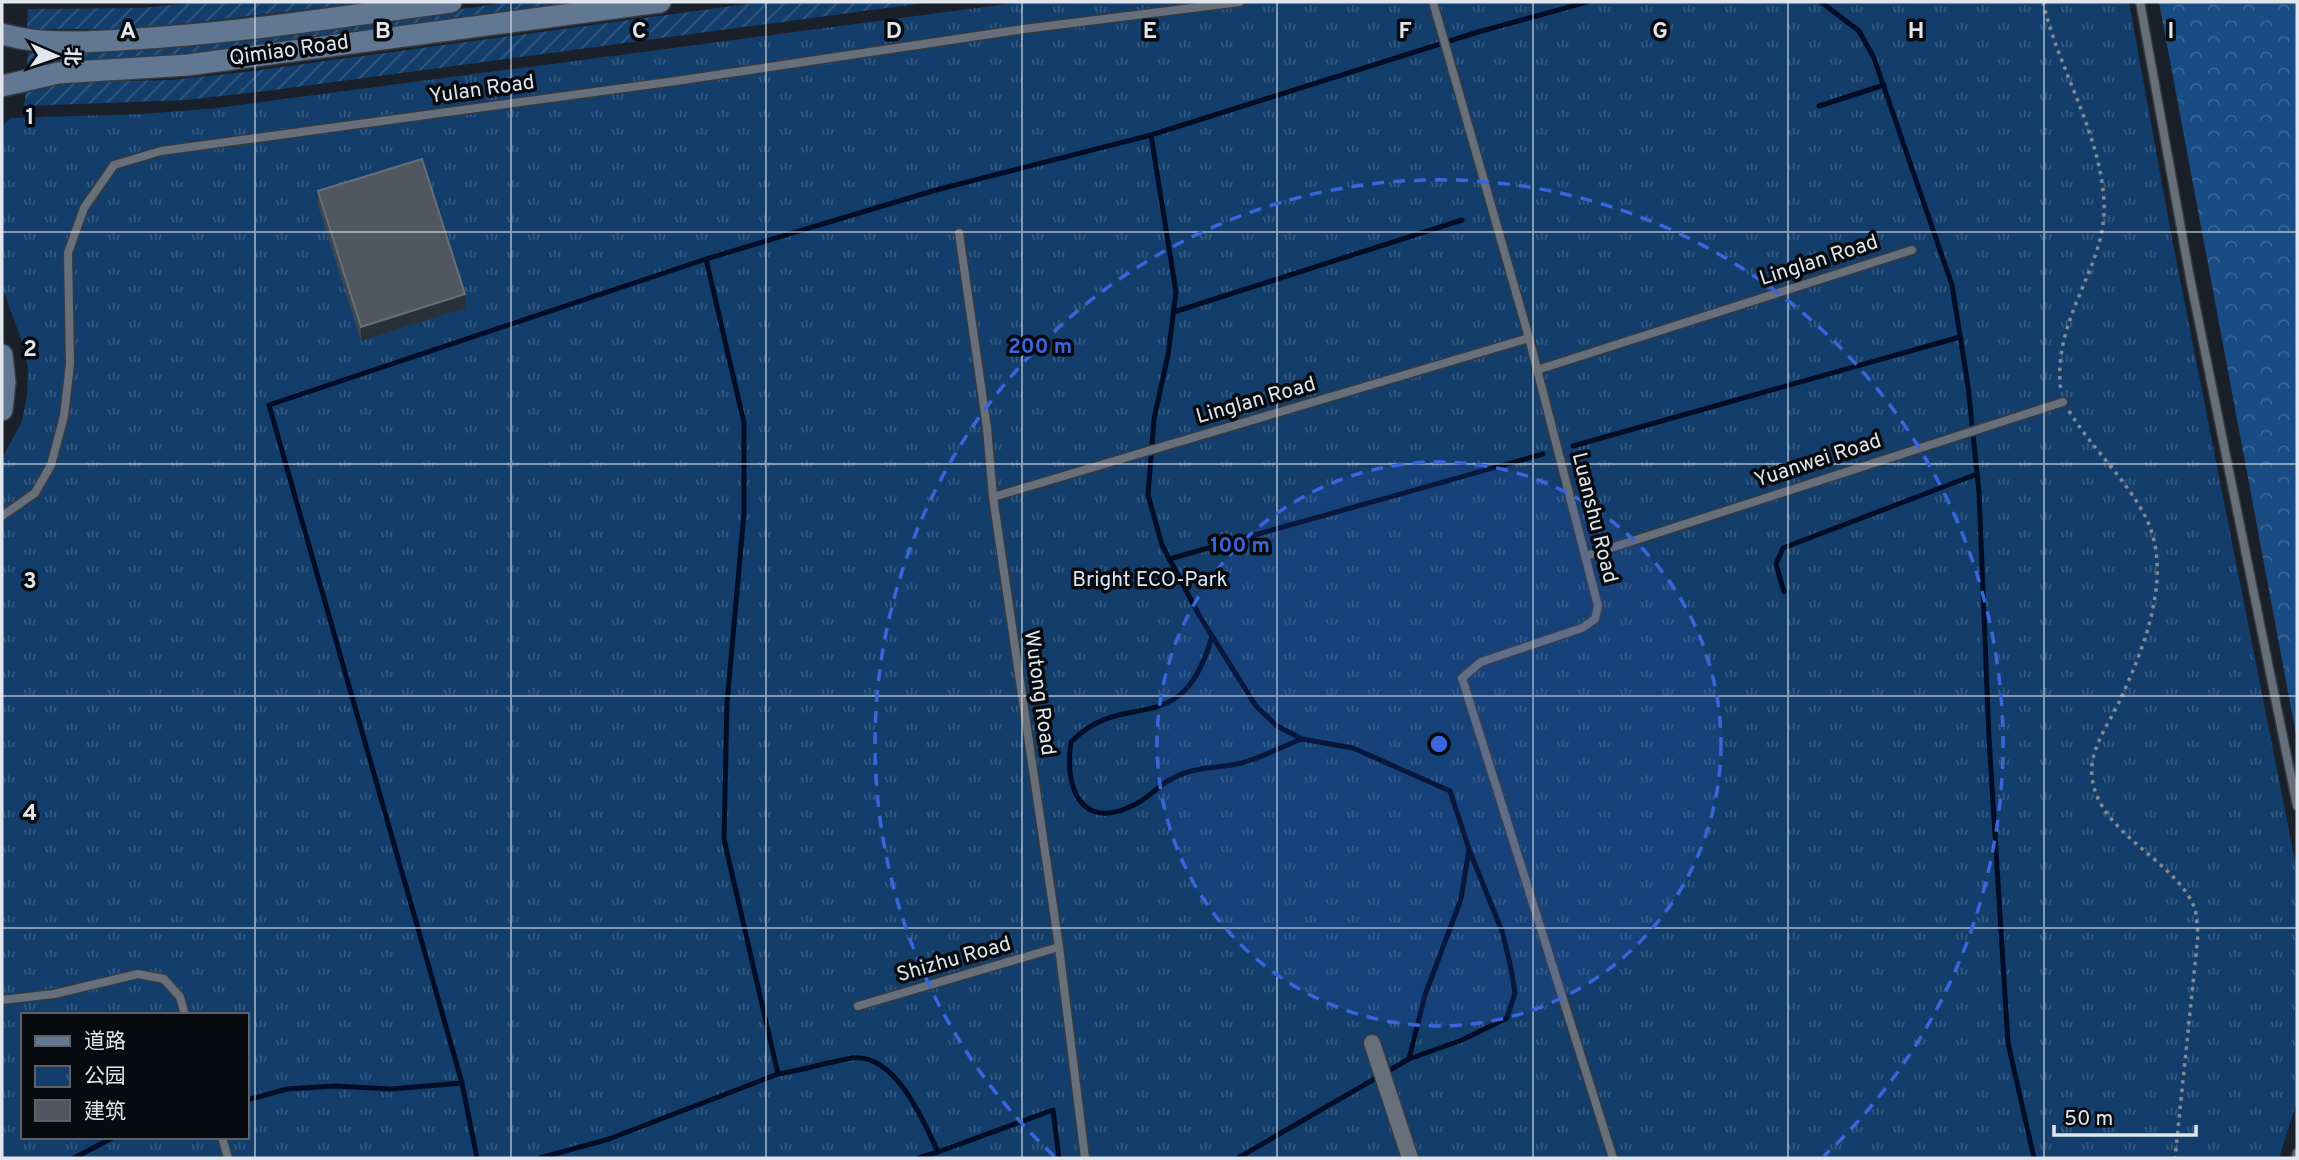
<svg xmlns="http://www.w3.org/2000/svg" width="2299" height="1160" viewBox="0 0 2299 1160" font-family="Overpass,'Noto Sans SC',sans-serif">
<style>
.forest{fill:url(#forest-crowns)}
.park{fill:url(#park-tufts);fill-rule:evenodd}
.garden{fill:url(#garden-furrows)}
.lines{fill:none;stroke-linecap:round;stroke-linejoin:round}
.stream{stroke:#000d27;stroke-width:5}
.lane-casing{stroke:#353a41;stroke-width:11}
.street-casing{stroke:#353a41;stroke-width:19}
.secondary-casing{stroke:#353a41;stroke-width:24}
.path{stroke:#838990;stroke-width:3.5;stroke-dasharray:3.5 5;stroke-linecap:butt}
.lane{stroke:#666f7a;stroke-width:8}
.street{stroke:#666f7a;stroke-width:16}
.secondary{stroke:#617792;stroke-width:21}
.wall{fill:#3e464f}
.shaded-wall{fill:#283039}
.building{fill:#505760;stroke:#666e76;stroke-width:2}
.grid{fill:none;stroke:#e1e6ec;stroke-width:2;stroke-opacity:0.55}
.ring{fill:none;stroke:#3a65db;stroke-width:3.5;stroke-dasharray:12 9}
.labels{text-anchor:middle;dominant-baseline:central;stroke-width:7;stroke-linejoin:round;paint-order:stroke}
.street-label{font-size:21px;fill:#e1e6ec;stroke:#070a0e}
.park-label{font-size:21px;fill:#d8e6f7;stroke:#070a0e}
.grid-label{font-size:23px;text-anchor:middle;font-weight:bold;fill:#e1e6ec;stroke:#070a0e;stroke-width:7;stroke-linejoin:round;paint-order:stroke}
.centre{fill:#3a65db;stroke:#070a0e;stroke-width:3.5}
.ring-label{font-size:21px;text-anchor:middle;font-weight:bold;fill:#3a65db;stroke:#070a0e;stroke-width:7;stroke-linejoin:round;paint-order:stroke}
</style>
<defs>
<pattern id="forest-crowns" width="20" height="18" patternUnits="userSpaceOnUse" patternTransform="scale(1.75)"><rect width="20" height="18" fill="#194c82"/><path d="M2 6a3 3 0 1 1 6 0M12 15a3 3 0 1 1 6 0" fill="none" stroke="#3a6694"/></pattern>
<pattern id="park-tufts" width="24" height="20" patternUnits="userSpaceOnUse" patternTransform="scale(1.75)"><rect width="24" height="20" fill="#133e6c"/><path d="M3 7l-1-3M5 7V3M7 7l1-3M15 17l-1-3M17 17v-4M19 17l1-3" fill="none" stroke="#355a81"/></pattern>
<pattern id="garden-furrows" width="10" height="10" patternUnits="userSpaceOnUse" patternTransform="scale(1.75)"><rect width="10" height="10" fill="#133e6c"/><path d="M-1 1l2-2M0 10L10 0M9 11l2-2" fill="none" stroke="#355a81"/></pattern>
</defs>
<rect width="100%" height="100%" fill="#192029"/>
<path class="forest" d="M 2159,2 L 2297,2 L 2297,740 Z"/>
<path class="park" d="M 1021,2 L 2129,2 L 2172,239 L 2297,871 L 2297,1101 L 2279,1158 L 2,1158 L 2,459 L 22,421 L 27,396 L 28,368 L 21,339 L 2,287 L 2,127 L 10,118 L 143,114 L 217,108 ZM 23,1015 L 247,1015 L 247,1137 L 23,1137 Z"/>
<g class="garden">
<path d="M 203,2 L 370,2 L 137,29 L 27,29 L 28,9 L 141,8 Z"/>
<path d="M 512,2 L 604,2 L 176,59 L 74,65 L 27,64 L 28,53 L 195,46 Z"/>
<path d="M 762,2 L 931,2 L 274,90 L 186,100 L 24,106 L 27,83 L 171,80 L 245,72 Z"/>
</g>
<g class="lines">
<g class="stream">
<path d="M 1821,2 L 1859,31 L 1874,58 L 1952,285 L 1968,386 L 1979,492 L 1989,738 L 2008,1043 L 2034,1158"/>
<path d="M 1819,106 L 1884,85"/>
<path d="M 1151,135 L 1176,292 L 1168,355 L 1154,419 L 1148,495 L 1162,545 L 1199,615 L 1256,706 L 1277,726 L 1302,739 L 1353,748 L 1450,791 L 1469,849 L 1461,899 L 1425,995 L 1409,1059 L 1238,1158"/>
<path d="M 1174,312 L 1462,220"/>
<path d="M 1573,446 L 1960,337"/>
<path d="M 1169,559 L 1543,454"/>
<path d="M 1784,592 L 1776,564 L 1783,548 L 1977,474"/>
<path d="M 1212,636 C 1182,744 1125,686 1071,742 C 1064,788 1081,833 1136,804 C 1155,794 1160,781 1185,773 C 1202,766 1220,768 1237,764 C 1260,759 1280,747 1302,739"/>
<path d="M 1409,1059 L 1462,1040 L 1507,1018 L 1515,993 L 1511,968 L 1502,931 L 1470,852"/>
<path d="M 247,1100 L 287,1089 L 335,1086 L 391,1089 L 462,1083"/>
<path d="M 74,1158 L 114,1137"/>
<path d="M 477,1158 L 462,1083 L 269,405 L 706,259"/>
<path d="M 540,1158 L 609,1139 L 778,1074"/>
<path d="M 918,1158 L 938,1152"/>
<path d="M 1059,1158 L 1053,1110 L 938,1152 C 924,1122 895,1052 852,1058 C 828,1062 803,1070 778,1074 L 724,839 L 727,703 L 744,513 L 744,423 L 706,259 L 936,190 L 1151,135 L 1478,32 L 1587,2"/>
</g>
<defs>
<g id="lane">
<path d="M 1433,2 L 1529,338 L 1598,606 L 1595,619 L 1582,628 L 1481,662 L 1462,678 L 1613,1158"/>
<path d="M 2140,2 L 2190,278 L 2297,806"/>
<path d="M 959,233 L 987,428 L 993,497 L 1059,947 L 1085,1158"/>
<path d="M 1537,370 L 1912,250"/>
<path d="M 993,497 L 1529,338"/>
<path d="M 2,516 L 35,493 L 51,465 L 64,416 L 70,364 L 68,253 L 84,208 L 114,165 L 161,151 L 676,81 L 1024,29 L 1240,2"/>
<path d="M 1586,556 L 2063,402"/>
<path d="M 2,1000 L 54,994 L 138,974 L 164,979 L 180,997 L 185,1015"/>
<path d="M 858,1006 L 1059,947"/>
<path d="M 222,1137 L 228,1158"/>
<path d="M 2296,1158 L 2297,1153"/>
</g>
<path id="street" d="M 1372,1043 L 1410,1158"/>
<g id="secondary">
<path d="M 2,34 C 43,46 91,42 134,39 C 240,33 346,16 451,2"/>
<path d="M 2,86 L 58,73 L 188,65 L 660,2"/>
<path d="M 2,355 L 5,382 L 2,410"/>
</g>
</defs>
<use href="#lane" class="lane-casing"/>
<use href="#street" class="street-casing"/>
<use href="#secondary" class="secondary-casing"/>
<g class="path">
<path d="M 2043,2 C 2058,68 2100,132 2104,201 C 2108,267 2051,317 2061,391"/>
<path d="M 2069,411 C 2091,447 2124,477 2144,514 C 2175,571 2145,645 2121,698 C 2110,723 2089,748 2092,776 C 2097,834 2176,859 2195,909 C 2197,916 2197,927 2198,935 L 2175,1158"/>
</g>
<use href="#lane" class="lane"/>
<use href="#street" class="street"/>
<use href="#secondary" class="secondary"/>
</g>
<path class="wall" d="M 318,191 L 465,308 L 361,341 L 318,205 Z"/>
<path class="shaded-wall" d="M 465,294 L 465,308 L 361,341 L 361,327 Z"/>
<path class="building" d="M 422,159 L 465,294 L 361,327 L 318,191 Z"/>
<path class="grid" d="M 255,2 L 255,1158M 511,2 L 511,1158M 766,2 L 766,1158M 1022,2 L 1022,1158M 1277,2 L 1277,1158M 1533,2 L 1533,1158M 1788,2 L 1788,1158M 2044,2 L 2044,1158M 2,232 L 2297,232M 2,464 L 2297,464M 2,696 L 2297,696M 2,928 L 2297,928"/>
<circle cx="1439" cy="744" r="282" fill="#3a65db" fill-opacity=".12"/>
<g class="ring">
<circle cx="1439" cy="744" r="282"/>
<path d="M1054 1156A564 564 0 1 1 1824 1156"/>
</g>
<g class="labels">
<g class="street-label">
<text transform="translate(289 51) rotate(-8)">Qimiao Road</text>
<text transform="translate(482 90) rotate(-8)">Yulan Road</text>
<text transform="translate(1819 261) rotate(-18)">Linglan Road</text>
<text transform="translate(1256 401) rotate(-16)">Linglan Road</text>
<text transform="translate(1818 461) rotate(-18)">Yuanwei Road</text>
<text transform="translate(1594 518) rotate(76)">Luanshu Road</text>
<text transform="translate(1039 693) rotate(82)">Wutong Road</text>
<text transform="translate(954 960) rotate(-16)">Shizhu Road</text>
</g>
<g class="park-label">
<text x="1150" y="580">Bright ECO-Park</text>
</g>
</g>
<g class="grid-label">
<text x="128" y="38">A</text>
<text x="383" y="38">B</text>
<text x="639" y="38">C</text>
<text x="894" y="38">D</text>
<text x="1150" y="38">E</text>
<text x="1405" y="38">F</text>
<text x="1660" y="38">G</text>
<text x="1916" y="38">H</text>
<text x="2171" y="38">I</text>
<text x="30" y="124">1</text>
<text x="30" y="356">2</text>
<text x="30" y="588">3</text>
<text x="30" y="820">4</text>
</g>
<circle cx="1439" cy="744" r="10" class="centre"/>
<g class="ring-label">
<text x="1040" y="353">200 m</text>
<text x="1240" y="552">100 m</text>
</g>
<rect width="2299" height="1160" fill="none" stroke="#e1e6ec" stroke-width="7"/>
<rect x="21" y="1013" width="228" height="126" fill="#070a0e" stroke="#5e6267" stroke-width="2"/>
<rect x="35" y="1036" width="35" height="10" fill="#617792" stroke="#5e6267" stroke-width="2"/>
<text x="84" y="1048" font-size="21" fill="#e1e6ec">道路</text>
<rect x="35" y="1066" width="35" height="21" fill="url(#park-tufts)" stroke="#5e6267" stroke-width="2"/>
<text x="84" y="1083" font-size="21" fill="#e1e6ec">公园</text>
<rect x="35" y="1100" width="35" height="21" fill="#505760" stroke="#5e6267" stroke-width="2"/>
<text x="84" y="1118" font-size="21" fill="#e1e6ec">建筑</text>
<g transform="translate(56 56) rotate(92)" stroke="#070a0e" stroke-width="5" paint-order="stroke">
<path d="M0-5L12 26L0 18L-12 26Z" fill="#e1e6ec"/>
<text y="-10" font-size="19" font-weight="bold" text-anchor="middle" fill="#e1e6ec">北</text>
</g>
<path d="M2054 1125v10h142v-10" fill="none" stroke="#e1e6ec" stroke-width="3.5"/>
<text x="2064" y="1125" font-size="21" fill="#e1e6ec" stroke="#070a0e" stroke-width="5" paint-order="stroke">50 m</text>
</svg>
